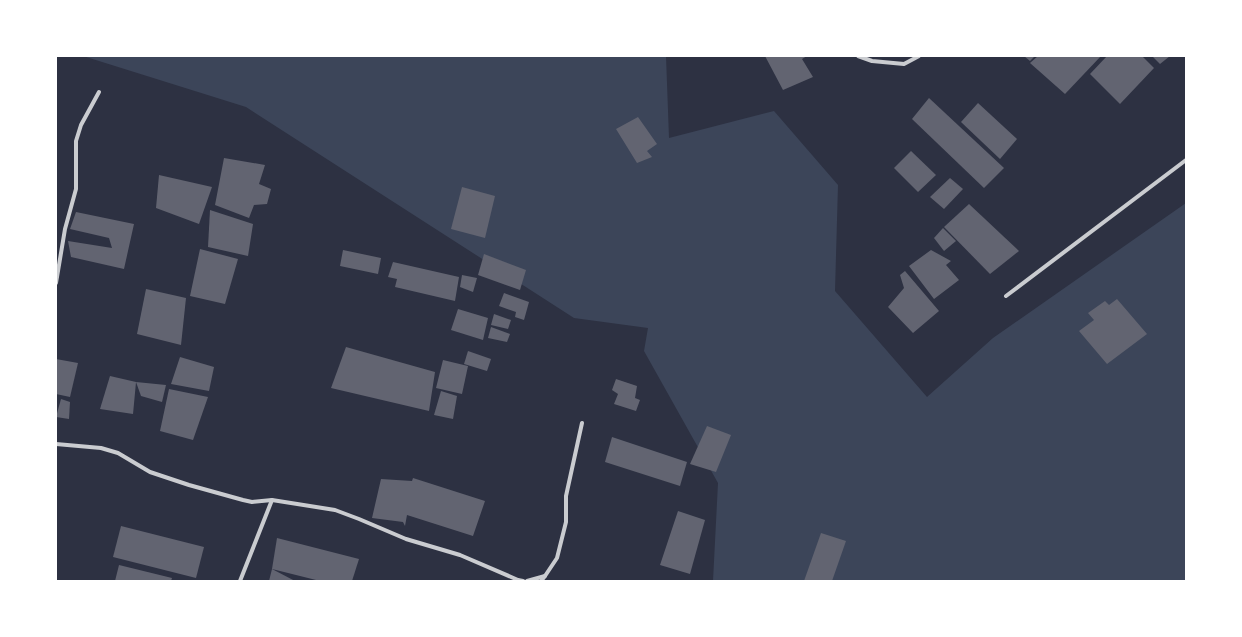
<svg xmlns="http://www.w3.org/2000/svg" width="1242" height="637" viewBox="0 0 1242 637" font-family="Signika,sans-serif">
<style>
.green{fill:#3c4559}
.building{fill:#626471}
.lines{fill:none;stroke-linecap:round;stroke-linejoin:round}
.minor{stroke:#caccd0;stroke-width:4}
</style>
<rect width="100%" height="100%" fill="#2d3142"/>
<path class="green" d="M 83,56 L 666,56 L 669,138 L 774,111 L 838,185 L 835,291 L 927,397 L 993,338 L 1186,203 L 1186,581 L 713,581 L 718,483 L 644,351 L 648,328 L 574,318 L 246,107 Z"/>
<g class="building">
<path d="M 765,56 L 807,56 L 802,59 L 813,77 L 783,90 Z"/>
<path d="M 1024,56 L 1035,56 L 1030,61 Z"/>
<path d="M 1038,56 L 1101,56 L 1065,94 L 1030,63 Z"/>
<path d="M 1107,56 L 1142,56 L 1154,68 L 1120,104 L 1090,74 Z"/>
<path d="M 1152,56 L 1170,56 L 1160,64 Z"/>
<path d="M 929,98 L 1004,168 L 984,188 L 912,119 Z"/>
<path d="M 978,103 L 1017,139 L 1000,159 L 961,122 Z"/>
<path d="M 638,117 L 657,144 L 647,151 L 652,157 L 637,163 L 616,129 Z"/>
<path d="M 911,151 L 936,175 L 918,192 L 894,168 Z"/>
<path d="M 224,158 L 265,165 L 259,184 L 271,189 L 267,204 L 254,205 L 249,218 L 215,205 Z"/>
<path d="M 159,175 L 212,187 L 199,224 L 156,208 Z"/>
<path d="M 950,178 L 963,189 L 944,209 L 930,197 Z"/>
<path d="M 462,187 L 495,196 L 485,238 L 451,229 Z"/>
<path d="M 969,204 L 1019,251 L 990,274 L 944,227 Z"/>
<path d="M 210,210 L 253,224 L 248,256 L 208,247 Z"/>
<path d="M 76,212 L 134,224 L 124,269 L 71,257 L 68,241 L 112,248 L 109,238 L 70,229 Z"/>
<path d="M 943,228 L 956,241 L 944,251 L 934,238 Z"/>
<path d="M 200,249 L 238,259 L 225,304 L 190,296 Z"/>
<path d="M 343,250 L 381,258 L 378,274 L 340,266 Z"/>
<path d="M 931,250 L 951,261 L 946,265 L 959,280 L 934,299 L 909,266 Z"/>
<path d="M 484,254 L 526,270 L 520,290 L 478,275 Z"/>
<path d="M 393,262 L 459,277 L 455,301 L 395,287 L 397,279 L 388,277 Z"/>
<path d="M 905,271 L 939,311 L 913,333 L 888,307 L 904,288 L 900,275 Z"/>
<path d="M 462,275 L 477,278 L 473,292 L 460,287 Z"/>
<path d="M 146,289 L 186,298 L 181,345 L 137,334 Z"/>
<path d="M 504,293 L 529,302 L 524,320 L 515,317 L 516,312 L 499,306 Z"/>
<path d="M 1117,299 L 1147,334 L 1107,364 L 1079,331 L 1094,320 L 1088,313 L 1105,301 L 1109,305 Z"/>
<path d="M 458,309 L 488,318 L 483,340 L 451,330 Z"/>
<path d="M 494,314 L 511,320 L 508,329 L 491,325 Z"/>
<path d="M 491,327 L 510,334 L 507,342 L 488,338 Z"/>
<path d="M 346,347 L 435,372 L 429,411 L 331,388 Z"/>
<path d="M 468,351 L 491,359 L 487,371 L 464,364 Z"/>
<path d="M 180,357 L 214,367 L 209,391 L 171,384 Z"/>
<path d="M 56,359 L 78,363 L 70,397 L 56,394 Z"/>
<path d="M 443,360 L 468,366 L 462,394 L 436,388 Z"/>
<path d="M 110,376 L 136,382 L 133,414 L 100,409 Z"/>
<path d="M 616,379 L 637,386 L 635,398 L 640,400 L 636,411 L 614,404 L 618,394 L 612,390 Z"/>
<path d="M 136,382 L 166,385 L 162,402 L 141,396 Z"/>
<path d="M 169,389 L 208,397 L 193,440 L 160,431 Z"/>
<path d="M 441,391 L 457,396 L 453,419 L 434,415 Z"/>
<path d="M 61,399 L 70,402 L 69,419 L 56,417 Z"/>
<path d="M 707,426 L 731,435 L 716,472 L 690,464 Z"/>
<path d="M 612,437 L 687,462 L 680,486 L 605,462 Z"/>
<path d="M 413,478 L 485,501 L 473,536 L 407,515 L 405,526 L 403,522 L 372,518 L 381,479 L 412,481 Z"/>
<path d="M 678,511 L 705,520 L 690,574 L 660,565 Z"/>
<path d="M 121,526 L 204,547 L 196,578 L 113,557 Z"/>
<path d="M 821,533 L 846,541 L 832,581 L 804,581 Z"/>
<path d="M 277,538 L 359,559 L 352,581 L 320,581 L 272,569 Z"/>
<path d="M 119,565 L 172,578 L 171,581 L 115,581 Z"/>
<path d="M 272,569 L 295,581 L 269,581 Z"/>
</g>
<g class="lines">
<g class="minor">
<path d="M 858,56 L 872,61 L 904,64 L 919,56"/>
<path d="M 56,283 L 65,229 L 76,189 L 76,141 L 81,125 L 99,92"/>
<path d="M 1006,296 L 1186,160"/>
<path d="M 56,444 L 101,448 L 118,453 L 150,472 L 189,485 L 243,500 L 252,502 L 272,500 L 335,510 L 359,519 L 406,539 L 460,555 L 518,580 L 523,581"/>
<path d="M 240,581 L 272,500"/>
<path d="M 527,581 L 545,576"/>
<path d="M 541,581 L 545,576 L 557,558 L 566,522 L 566,496 L 582,423"/>
</g>
</g>
<rect width="1242" height="637" fill="none" stroke="#ffffff" stroke-width="114"/>
</svg>
